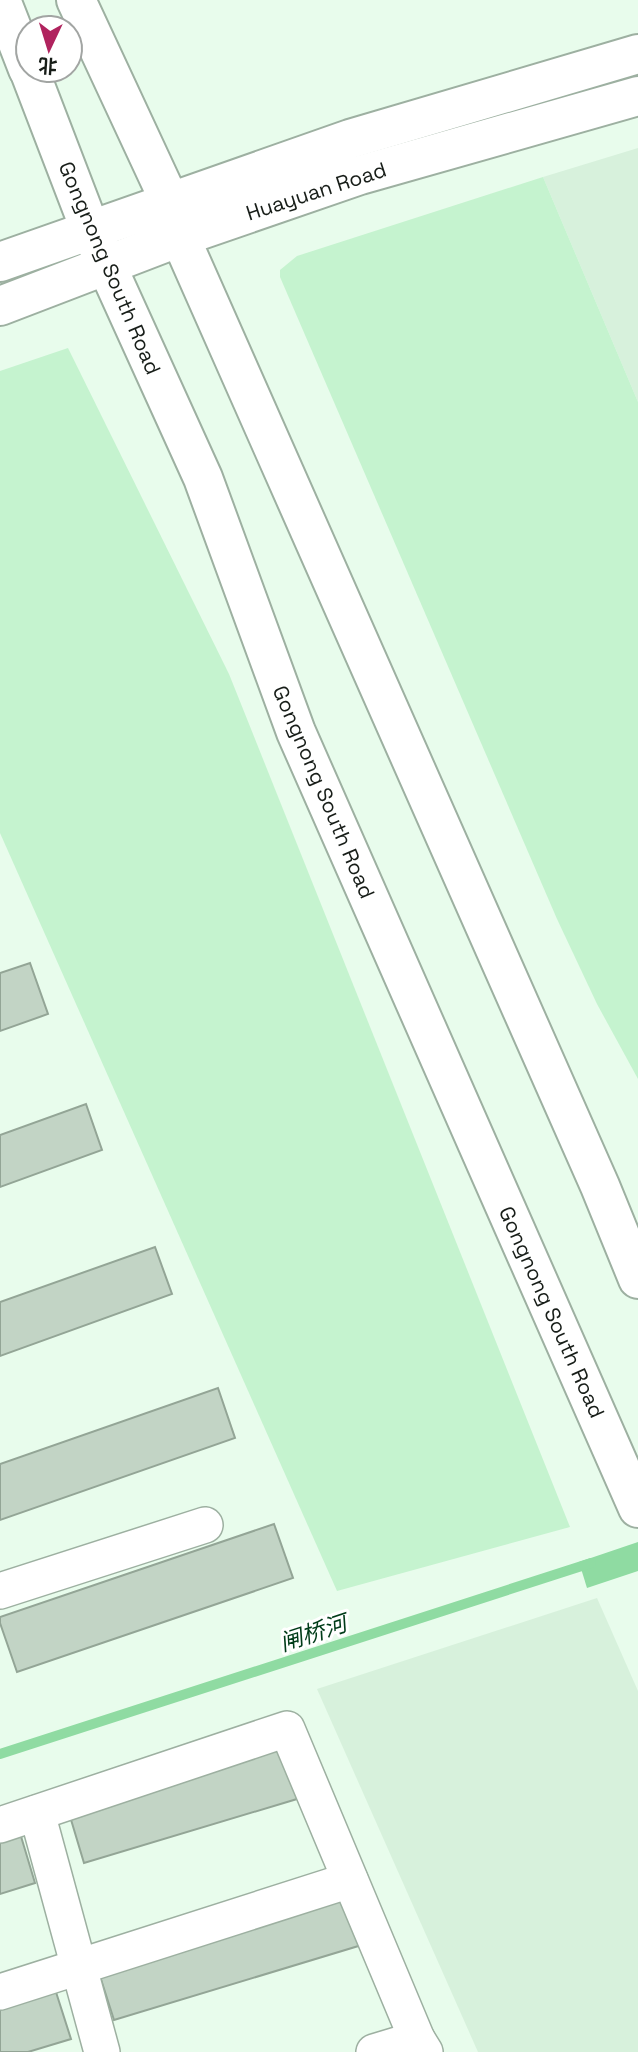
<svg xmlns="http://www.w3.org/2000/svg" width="638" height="2052" viewBox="0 0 638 2052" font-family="'Space Grotesk','Noto Sans SC',sans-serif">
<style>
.built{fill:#d7f1dc}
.green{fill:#c5f3cf}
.water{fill:#8fdba2}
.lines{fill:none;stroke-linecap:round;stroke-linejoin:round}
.stream{stroke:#8fdba2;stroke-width:10}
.building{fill:#c2d4c5;stroke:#93a596;stroke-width:2}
.minor-casing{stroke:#9db0a1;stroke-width:38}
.major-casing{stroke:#9db0a1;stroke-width:42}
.minor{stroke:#fff;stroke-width:35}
.major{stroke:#fff;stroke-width:38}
.labels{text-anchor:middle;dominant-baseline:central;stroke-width:6;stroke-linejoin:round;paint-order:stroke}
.street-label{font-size:21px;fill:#171d18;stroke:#fff}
.water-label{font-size:23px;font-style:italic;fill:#003c19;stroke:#fff}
</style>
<rect width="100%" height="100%" fill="#e8fcec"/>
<g class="built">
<path d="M 638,148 L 638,402 L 543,177 Z"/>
<path d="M 597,1598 L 638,1691 L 638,2052 L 478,2052 L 317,1689 Z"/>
</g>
<g class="green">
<path d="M 543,177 L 638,402 L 638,1079 L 597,1004 L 557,919 L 280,277 L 280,270 L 297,256 Z"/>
<path d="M 68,348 L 229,674 L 570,1527 L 337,1591 L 0,833 L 0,371 Z"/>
</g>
<path class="water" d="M 638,1542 L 638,1571 L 587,1588 L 579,1562 Z"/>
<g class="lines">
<path class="stream" d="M 0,1754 L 591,1563"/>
</g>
<g class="building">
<path d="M 30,963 L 48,1014 L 0,1031 L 0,973 Z"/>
<path d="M 86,1104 L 102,1150 L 0,1187 L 0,1135 Z"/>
<path d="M 155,1247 L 172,1294 L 0,1356 L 0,1302 Z"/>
<path d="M 218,1388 L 235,1438 L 0,1520 L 0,1464 Z"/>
<path d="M 274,1524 L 293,1578 L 17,1672 L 0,1623 L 0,1617 Z"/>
<path d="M 282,1749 L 297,1799 L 84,1863 L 69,1813 Z"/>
<path d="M 20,1833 L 35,1883 L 0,1894 L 0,1839 Z"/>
<path d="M 350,1894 L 365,1944 L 114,2020 L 98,1970 Z"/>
<path d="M 55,1989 L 71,2039 L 28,2052 L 0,2052 L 0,2006 Z"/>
</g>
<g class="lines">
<defs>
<g id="minor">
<path d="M 0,1591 L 205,1525"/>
<path d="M 37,1813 L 102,2052"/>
<path d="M 0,1825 L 287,1729 L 417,2039 L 425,2052"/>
<path d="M 0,1992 L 350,1880"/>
<path d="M 374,2052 L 417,2039"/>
</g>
<g id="major">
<path d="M 1,0 L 28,69"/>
<path d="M 76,0 L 170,202 L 180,237 L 600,1186 L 638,1279"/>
<path d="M 29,70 L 90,229 L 203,478 L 296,732 L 638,1508"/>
<path d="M 0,262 L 350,139 L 638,54"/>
<path d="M 0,306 L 180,237 L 360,175 L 638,96"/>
</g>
</defs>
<use href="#minor" class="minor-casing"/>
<use href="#major" class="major-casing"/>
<use href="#minor" class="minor"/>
<use href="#major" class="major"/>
</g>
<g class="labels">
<g class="street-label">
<text transform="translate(316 191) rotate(-18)">Huayuan Road</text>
<text transform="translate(110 268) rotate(67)">Gongnong South Road</text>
<text transform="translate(324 792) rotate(67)">Gongnong South Road</text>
<text transform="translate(552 1312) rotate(66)">Gongnong South Road</text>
</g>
<g class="water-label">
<text transform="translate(313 1633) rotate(-18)">闸桥河</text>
</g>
</g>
<g transform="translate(49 49) rotate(184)"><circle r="33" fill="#ffffff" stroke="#a2a5a3" stroke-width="2"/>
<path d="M0-5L12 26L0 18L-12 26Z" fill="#b0235e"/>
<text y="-10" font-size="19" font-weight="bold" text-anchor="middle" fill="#171d18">北</text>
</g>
</svg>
